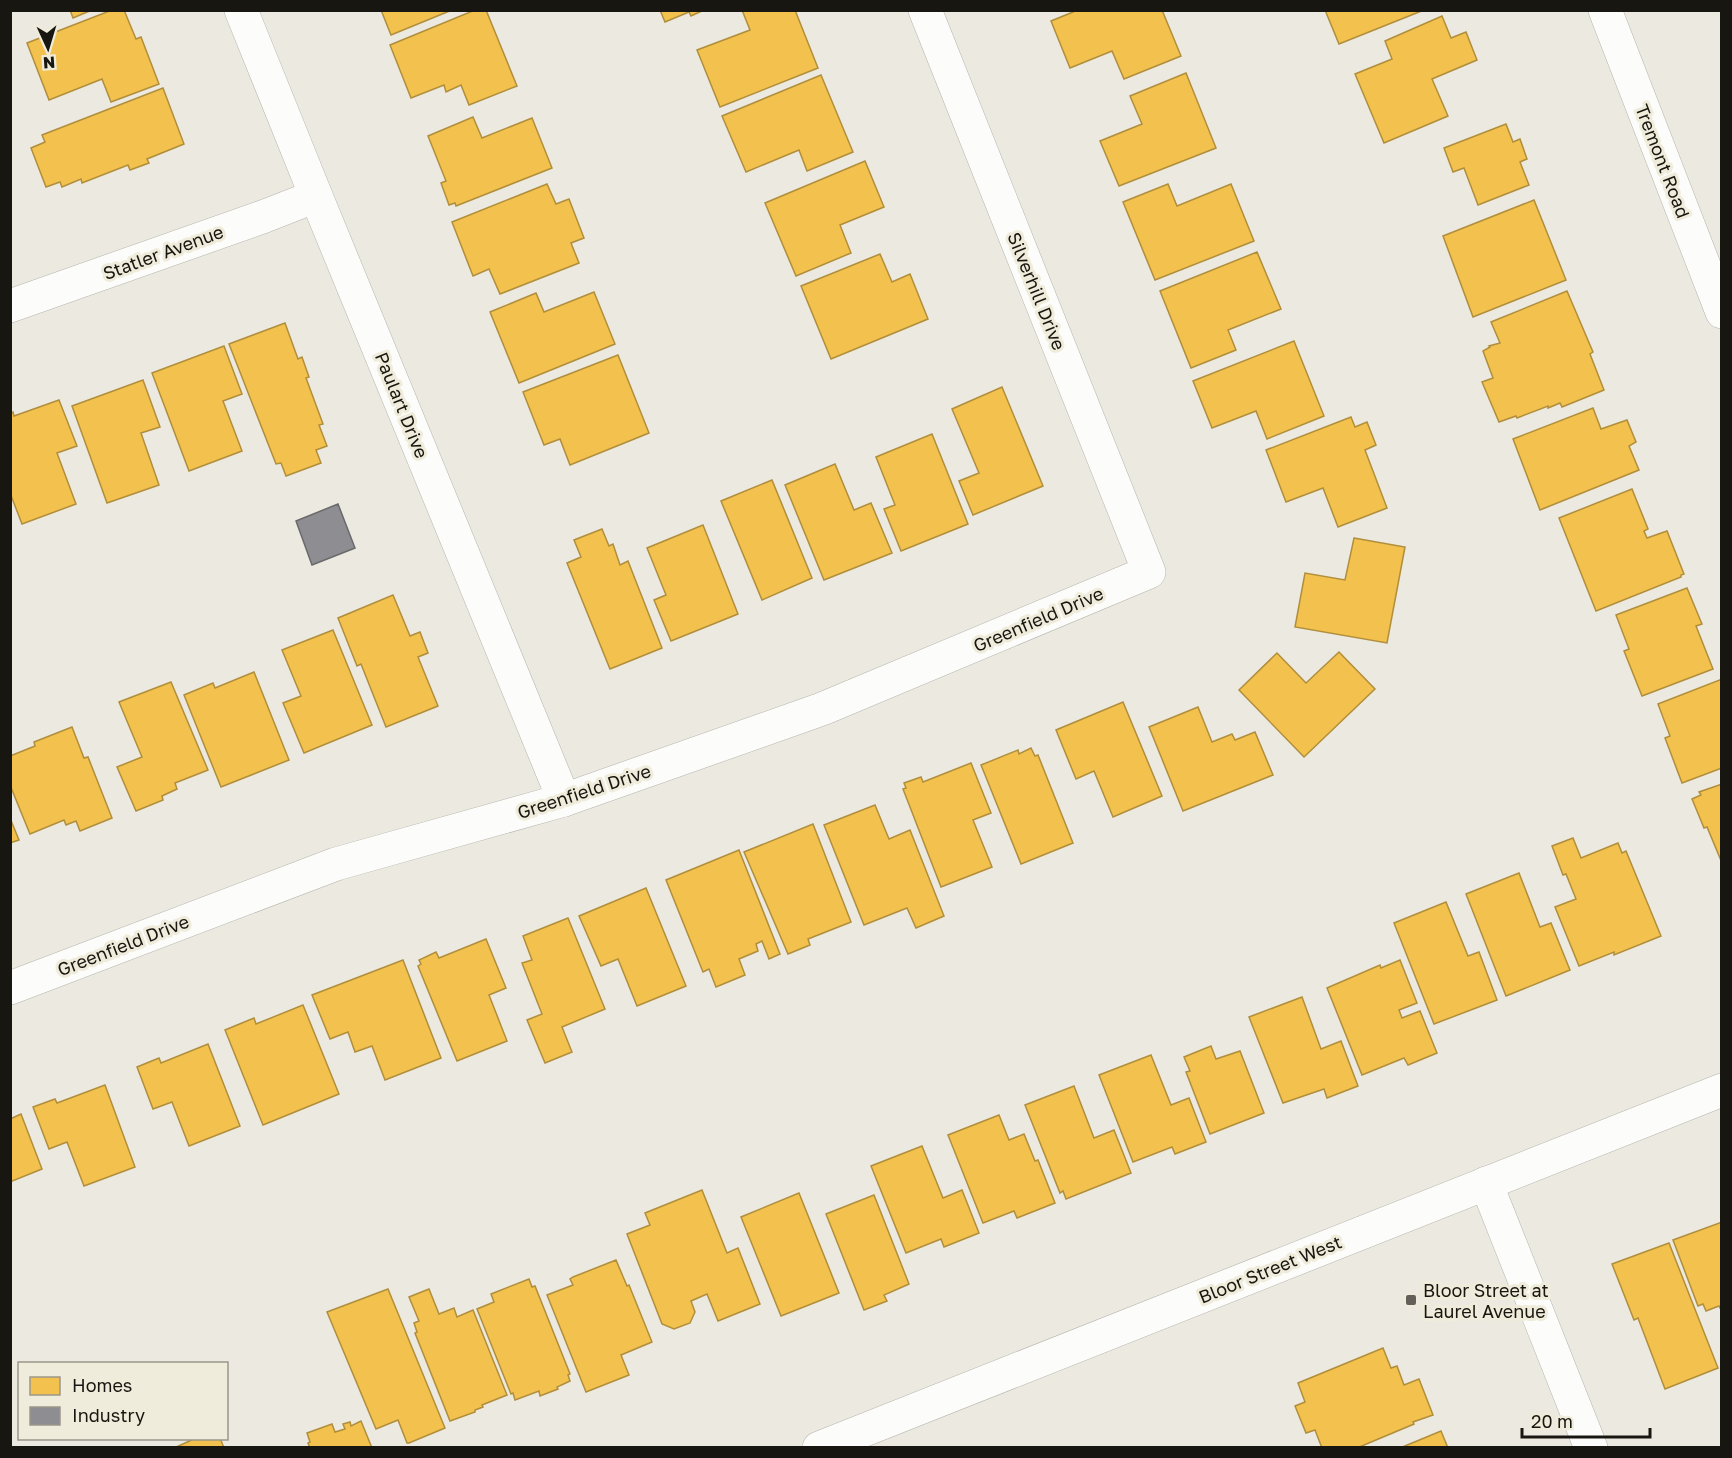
<svg xmlns="http://www.w3.org/2000/svg" width="1732" height="1458" viewBox="0 0 1732 1458" font-family="'Golos Text',sans-serif">
<style>
.homes{fill:#f2c14e;stroke:#b18e3b;stroke-width:1.5}
.industry{fill:#8d8d92;stroke:#6a696b;stroke-width:1.5}
.lines{fill:none;stroke-linecap:round;stroke-linejoin:round}
.street-casing{stroke:#b6b5ad;stroke-width:34}
.secondary-casing{stroke:#b6b5ad;stroke-width:34}
.street{stroke:#fcfcfa;stroke-width:33}
.secondary{stroke:#fcfcfa;stroke-width:33}
.poi-dot{fill:#626059;stroke:#f0ecdb;stroke-width:2}
.labels{text-anchor:middle;dominant-baseline:central;stroke-width:6;stroke-linejoin:round;paint-order:stroke}
.street-label{font-size:18px;fill:#181610;stroke:#f0ecdb}
.poi-label{font-size:18px;fill:#181610;stroke:#f0ecdb;text-anchor:start}
</style>
<rect width="100%" height="100%" fill="#ebe9e0"/>
<g class="homes">
<path d="M 70,10 L 92,10 L 73,18 Z"/>
<path d="M 112,10 L 124,10 L 136,39 L 141,37 L 159,84 L 111,102 L 102,79 L 49,100 L 27,43 Z"/>
<path d="M 381,10 L 452,10 L 391,35 Z"/>
<path d="M 475,10 L 486,10 L 517,86 L 469,105 L 461,85 L 446,92 L 444,85 L 411,98 L 390,45 Z"/>
<path d="M 660,10 L 704,10 L 691,16 L 689,12 L 665,22 Z"/>
<path d="M 742,10 L 795,10 L 818,68 L 720,107 L 697,50 L 750,30 Z"/>
<path d="M 1072,10 L 1162,10 L 1181,56 L 1124,79 L 1112,51 L 1070,68 L 1051,21 L 1073,12 Z"/>
<path d="M 1325,10 L 1424,10 L 1339,44 Z"/>
<path d="M 1442,16 L 1451,38 L 1466,32 L 1477,60 L 1432,79 L 1448,116 L 1384,143 L 1355,74 L 1392,59 L 1385,41 Z"/>
<path d="M 1186,73 L 1216,148 L 1119,186 L 1100,141 L 1142,124 L 1130,96 Z"/>
<path d="M 821,75 L 853,152 L 807,171 L 799,150 L 746,172 L 722,116 Z"/>
<path d="M 163,88 L 184,144 L 147,159 L 149,163 L 130,170 L 128,165 L 82,183 L 81,179 L 62,187 L 60,182 L 46,187 L 31,148 L 45,142 L 42,135 Z"/>
<path d="M 473,117 L 482,138 L 532,118 L 552,168 L 456,206 L 455,203 L 449,205 L 441,183 L 446,181 L 428,136 Z"/>
<path d="M 1506,124 L 1513,142 L 1520,139 L 1527,159 L 1520,162 L 1529,185 L 1478,205 L 1464,168 L 1453,172 L 1444,148 Z"/>
<path d="M 865,161 L 884,207 L 840,225 L 851,253 L 796,276 L 765,203 Z"/>
<path d="M 547,184 L 556,204 L 569,199 L 584,238 L 571,243 L 579,263 L 500,294 L 489,269 L 473,276 L 452,222 Z"/>
<path d="M 1168,184 L 1177,206 L 1231,184 L 1254,241 L 1155,280 L 1123,202 Z"/>
<path d="M 1534,200 L 1566,280 L 1473,317 L 1443,236 Z"/>
<path d="M 1257,252 L 1281,309 L 1228,330 L 1236,350 L 1191,368 L 1160,291 Z"/>
<path d="M 880,254 L 892,282 L 910,274 L 928,319 L 831,359 L 801,286 Z"/>
<path d="M 1567,291 L 1593,352 L 1590,354 L 1604,390 L 1562,407 L 1560,403 L 1548,408 L 1548,406 L 1517,418 L 1516,416 L 1499,422 L 1482,382 L 1493,378 L 1483,351 L 1490,347 L 1489,346 L 1500,343 L 1491,322 Z"/>
<path d="M 594,292 L 615,344 L 519,383 L 490,312 L 536,293 L 544,312 Z"/>
<path d="M 285,323 L 298,359 L 302,357 L 309,377 L 306,378 L 323,424 L 319,425 L 327,446 L 316,450 L 321,463 L 286,476 L 281,463 L 276,464 L 229,344 Z"/>
<path d="M 1294,341 L 1324,416 L 1267,439 L 1256,411 L 1212,428 L 1193,381 Z"/>
<path d="M 224,346 L 242,394 L 223,401 L 242,451 L 189,471 L 152,373 Z"/>
<path d="M 618,355 L 649,433 L 570,465 L 560,439 L 544,445 L 523,392 Z"/>
<path d="M 143,380 L 160,427 L 141,433 L 159,485 L 107,503 L 72,406 Z"/>
<path d="M 1002,387 L 1043,486 L 973,515 L 959,481 L 979,473 L 952,409 Z"/>
<path d="M 59,400 L 77,446 L 57,453 L 76,504 L 22,524 L 10,493 L 10,413 L 13,412 L 14,416 Z"/>
<path d="M 1593,408 L 1601,429 L 1627,420 L 1636,442 L 1629,446 L 1639,470 L 1540,510 L 1513,439 Z"/>
<path d="M 1351,417 L 1355,427 L 1367,422 L 1376,445 L 1365,450 L 1387,508 L 1338,527 L 1323,488 L 1286,502 L 1266,450 Z"/>
<path d="M 932,434 L 968,524 L 901,551 L 884,509 L 895,505 L 876,457 Z"/>
<path d="M 835,464 L 854,510 L 871,503 L 892,553 L 824,580 L 785,485 Z"/>
<path d="M 772,480 L 812,578 L 762,600 L 721,501 Z"/>
<path d="M 1632,489 L 1648,529 L 1644,531 L 1647,538 L 1667,531 L 1684,574 L 1681,575 L 1681,577 L 1596,611 L 1559,518 Z"/>
<path d="M 703,525 L 738,614 L 671,641 L 654,600 L 666,595 L 647,548 Z"/>
<path d="M 602,529 L 609,546 L 613,544 L 620,565 L 628,561 L 662,648 L 610,669 L 567,563 L 581,557 L 574,540 Z"/>
<path d="M 1354,538 L 1405,547 L 1387,643 L 1295,627 L 1305,573 L 1345,580 Z"/>
<path d="M 1687,588 L 1702,624 L 1696,626 L 1713,669 L 1642,696 L 1624,651 L 1629,649 L 1616,615 Z"/>
<path d="M 393,595 L 410,636 L 420,632 L 428,653 L 418,657 L 438,706 L 386,727 L 361,664 L 357,666 L 338,618 Z"/>
<path d="M 333,630 L 372,725 L 304,753 L 283,703 L 301,696 L 282,650 Z"/>
<path d="M 1339,652 L 1375,689 L 1304,757 L 1239,690 L 1277,653 L 1306,683 Z"/>
<path d="M 254,672 L 289,760 L 221,787 L 184,695 L 213,683 L 215,688 Z"/>
<path d="M 1722,679 L 1722,768 L 1682,783 L 1665,738 L 1670,736 L 1658,704 Z"/>
<path d="M 171,682 L 208,770 L 175,783 L 177,789 L 162,796 L 163,800 L 136,811 L 117,767 L 142,757 L 119,702 Z"/>
<path d="M 1123,702 L 1162,796 L 1113,817 L 1094,771 L 1076,779 L 1056,730 Z"/>
<path d="M 1198,707 L 1212,742 L 1232,734 L 1235,740 L 1255,732 L 1273,775 L 1183,811 L 1149,727 Z"/>
<path d="M 72,727 L 84,758 L 88,757 L 112,818 L 80,831 L 76,821 L 66,825 L 64,820 L 30,834 L 10,785 L 10,756 L 35,746 L 34,742 Z"/>
<path d="M 1031,748 L 1035,756 L 1038,755 L 1073,843 L 1021,864 L 981,765 L 1018,750 L 1019,754 Z"/>
<path d="M 971,763 L 991,813 L 973,820 L 992,867 L 941,887 L 903,789 L 906,788 L 904,783 L 921,777 L 923,782 Z"/>
<path d="M 1722,784 L 1722,863 L 1707,827 L 1704,828 L 1692,799 L 1701,795 L 1699,792 Z"/>
<path d="M 875,805 L 889,839 L 910,830 L 944,916 L 916,928 L 907,908 L 864,925 L 824,825 Z"/>
<path d="M 10,818 L 19,840 L 10,843 Z"/>
<path d="M 813,824 L 851,922 L 808,939 L 810,945 L 788,954 L 744,852 Z"/>
<path d="M 1573,838 L 1581,858 L 1618,843 L 1622,853 L 1626,851 L 1661,936 L 1614,955 L 1614,952 L 1579,966 L 1555,907 L 1576,899 L 1566,874 L 1563,875 L 1552,846 Z"/>
<path d="M 739,850 L 780,954 L 769,959 L 762,941 L 756,944 L 758,951 L 739,959 L 745,975 L 716,987 L 709,969 L 703,972 L 666,880 Z"/>
<path d="M 1519,873 L 1540,927 L 1551,923 L 1570,970 L 1506,996 L 1466,894 Z"/>
<path d="M 646,888 L 686,986 L 637,1006 L 618,959 L 601,966 L 579,916 Z"/>
<path d="M 1446,902 L 1468,956 L 1479,952 L 1497,1000 L 1434,1024 L 1394,923 Z"/>
<path d="M 568,918 L 605,1009 L 562,1027 L 572,1052 L 545,1063 L 527,1020 L 542,1014 L 522,963 L 532,960 L 523,936 Z"/>
<path d="M 486,939 L 506,988 L 489,995 L 507,1041 L 457,1061 L 418,966 L 421,964 L 419,960 L 436,952 L 439,958 Z"/>
<path d="M 403,960 L 441,1058 L 385,1080 L 372,1046 L 355,1052 L 348,1032 L 330,1039 L 312,995 Z"/>
<path d="M 1400,960 L 1417,1003 L 1399,1010 L 1402,1018 L 1420,1011 L 1437,1053 L 1408,1065 L 1404,1058 L 1362,1075 L 1327,988 L 1380,965 L 1381,968 Z"/>
<path d="M 1302,997 L 1321,1049 L 1341,1041 L 1358,1086 L 1327,1098 L 1324,1089 L 1283,1103 L 1249,1017 Z"/>
<path d="M 303,1005 L 339,1094 L 263,1125 L 225,1030 L 254,1018 L 256,1024 Z"/>
<path d="M 208,1044 L 240,1126 L 189,1146 L 172,1102 L 153,1109 L 137,1067 L 159,1058 L 161,1063 Z"/>
<path d="M 1211,1046 L 1216,1059 L 1240,1051 L 1264,1113 L 1210,1134 L 1186,1072 L 1190,1071 L 1184,1057 Z"/>
<path d="M 1151,1055 L 1171,1105 L 1189,1098 L 1206,1142 L 1175,1154 L 1172,1147 L 1133,1162 L 1099,1075 Z"/>
<path d="M 105,1085 L 135,1167 L 84,1186 L 67,1142 L 49,1149 L 33,1107 L 55,1099 L 57,1103 Z"/>
<path d="M 1074,1086 L 1094,1138 L 1114,1130 L 1131,1173 L 1066,1199 L 1063,1191 L 1060,1193 L 1025,1105 Z"/>
<path d="M 21,1114 L 42,1169 L 10,1182 L 10,1119 Z"/>
<path d="M 999,1115 L 1009,1140 L 1024,1134 L 1035,1161 L 1038,1160 L 1055,1203 L 1017,1218 L 1014,1211 L 983,1223 L 948,1135 Z"/>
<path d="M 922,1146 L 943,1198 L 962,1190 L 979,1233 L 944,1247 L 941,1239 L 906,1253 L 871,1166 Z"/>
<path d="M 702,1190 L 727,1253 L 738,1248 L 760,1304 L 718,1321 L 707,1294 L 691,1301 L 695,1312 L 690,1323 L 674,1329 L 662,1324 L 627,1234 L 650,1225 L 645,1213 Z"/>
<path d="M 799,1193 L 839,1293 L 781,1316 L 741,1217 Z"/>
<path d="M 874,1195 L 909,1284 L 884,1295 L 887,1301 L 864,1310 L 826,1214 Z"/>
<path d="M 1722,1222 L 1722,1312 L 1719,1306 L 1706,1311 L 1703,1304 L 1698,1306 L 1673,1240 Z"/>
<path d="M 1669,1243 L 1718,1368 L 1665,1389 L 1638,1318 L 1634,1320 L 1612,1264 Z"/>
<path d="M 616,1260 L 627,1286 L 629,1285 L 652,1342 L 621,1355 L 629,1375 L 586,1392 L 547,1295 L 573,1285 L 570,1279 L 573,1277 Z"/>
<path d="M 529,1279 L 532,1287 L 535,1286 L 570,1374 L 568,1375 L 570,1381 L 557,1387 L 558,1389 L 540,1396 L 539,1391 L 515,1400 L 513,1393 L 511,1394 L 477,1309 L 494,1302 L 491,1294 Z"/>
<path d="M 388,1289 L 445,1428 L 409,1443 L 407,1443 L 398,1420 L 376,1429 L 327,1312 Z"/>
<path d="M 429,1289 L 439,1314 L 454,1308 L 457,1317 L 473,1310 L 507,1395 L 482,1405 L 483,1407 L 475,1410 L 475,1412 L 450,1421 L 415,1333 L 417,1332 L 414,1323 L 419,1321 L 409,1297 Z"/>
<path d="M 1383,1348 L 1391,1368 L 1397,1366 L 1404,1385 L 1419,1379 L 1433,1415 L 1413,1422 L 1414,1424 L 1357,1448 L 1322,1448 L 1315,1430 L 1306,1433 L 1295,1406 L 1305,1402 L 1298,1383 Z"/>
<path d="M 361,1421 L 372,1448 L 310,1448 L 308,1443 L 310,1442 L 307,1433 L 332,1424 L 335,1432 L 345,1429 L 343,1424 L 350,1422 L 351,1426 Z"/>
<path d="M 1441,1431 L 1448,1448 L 1400,1448 Z"/>
<path d="M 196,1438 L 220,1438 L 224,1448 L 174,1448 Z"/>
</g>
<path class="industry" d="M 338,504 L 355,548 L 312,565 L 296,521 Z"/>
<g class="lines">
<defs>
<g id="street">
<path d="M 241,10 L 316,196 L 564,800"/>
<path d="M 1605,10 L 1722,312"/>
<path d="M 10,306 L 265,216 L 316,196"/>
<path d="M 10,988 L 336,864 L 564,800 L 822,709 L 1149,572 L 925,10"/>
<path d="M 1486,1183 L 1591,1448"/>
</g>
<path id="secondary" d="M 819,1448 L 1722,1090"/>
</defs>
<use href="#street" class="street-casing"/>
<use href="#secondary" class="secondary-casing"/>
<use href="#street" class="street"/>
<use href="#secondary" class="secondary"/>
</g>
<rect class="poi-dot" x="1405" y="1294" width="12" height="12" rx="3"/>
<g class="labels">
<g class="street-label">
<text transform="translate(1663 161) rotate(69)">Tremont Road</text>
<text transform="translate(163 252) rotate(-20)">Statler Avenue</text>
<text transform="translate(1037 291) rotate(68)">Silverhill Drive</text>
<text transform="translate(402 405) rotate(68)">Paulart Drive</text>
<text transform="translate(1038 619) rotate(-23)">Greenfield Drive</text>
<text transform="translate(584 791) rotate(-18)">Greenfield Drive</text>
<text transform="translate(123 945) rotate(-21)">Greenfield Drive</text>
<text transform="translate(1270 1269) rotate(-22)">Bloor Street West</text>
</g>
<g class="poi-label">
<text x="1423" y="1290">Bloor Street at<tspan x="1423" dy="21">Laurel Avenue</tspan></text>
</g>
</g>
<rect width="1732" height="1458" fill="none" stroke="#181610" stroke-width="24"/>
<rect x="18" y="1362" width="210" height="78" fill="#f0ecdb" stroke="#9a968a" stroke-width="1.5"/>
<rect x="30" y="1377" width="30" height="18" fill="#f2c14e" stroke="#9a968a" stroke-width="1.5"/>
<text x="72" y="1392" font-size="18" fill="#181610">Homes</text>
<rect x="30" y="1407" width="30" height="18" fill="#8d8d92" stroke="#9a968a" stroke-width="1.5"/>
<text x="72" y="1422" font-size="18" fill="#181610">Industry</text>
<g transform="translate(48 48) rotate(176)" stroke="#f0ecdb" stroke-width="4.5" paint-order="stroke">
<path d="M0-4.5L10 22L0 15L-10 22Z" fill="#181610"/>
<text y="-9" font-size="16" font-weight="bold" text-anchor="middle" fill="#181610">N</text>
</g>
<path d="M1522 1428v9h128v-9" fill="none" stroke="#181610" stroke-width="3"/>
<text x="1531" y="1428" font-size="18" fill="#181610" stroke="#f0ecdb" stroke-width="4.5" paint-order="stroke">20 m</text>
</svg>
